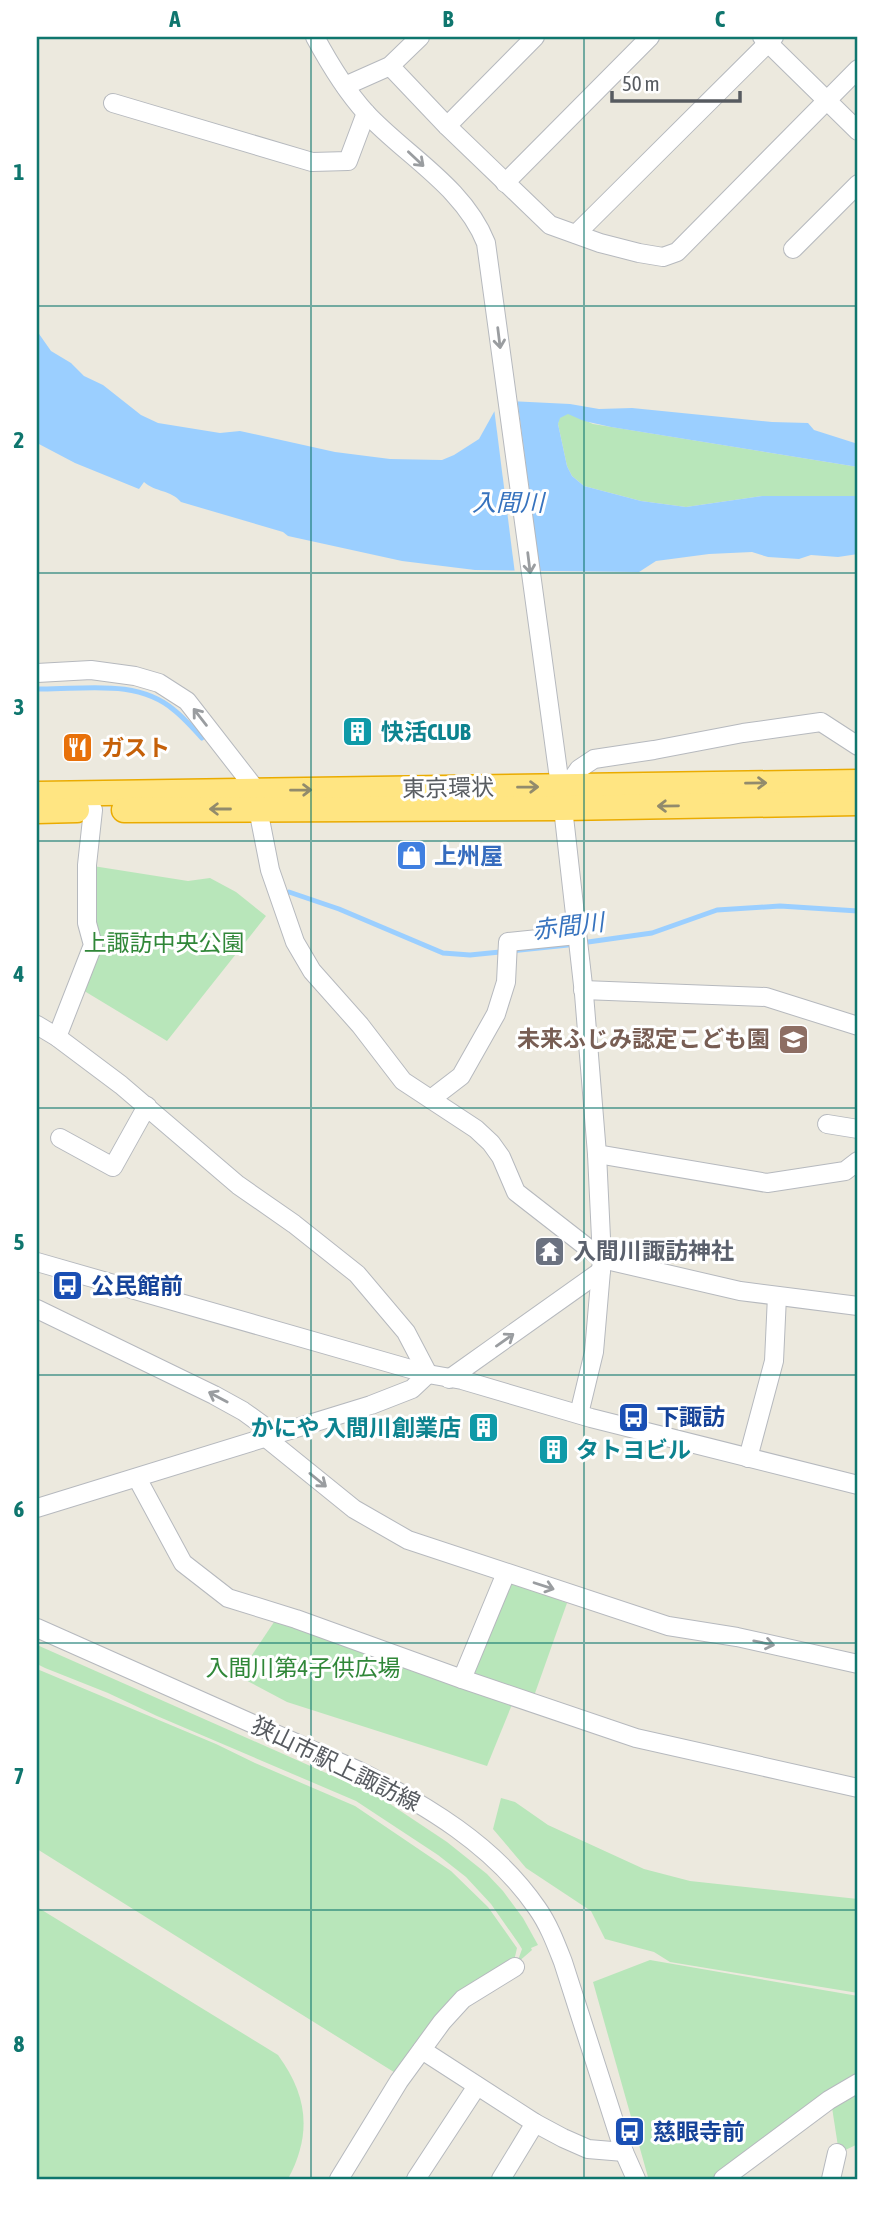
<svg xmlns="http://www.w3.org/2000/svg" width="895" height="2216" viewBox="0 0 895 2216" font-family="'Asap Condensed','Noto Sans JP',sans-serif">
<style>
.green{fill:#b8e6ba}
.water{fill:#9bcfff}
.pier{fill:#ece9de}
.lines{fill:none;stroke-linecap:round;stroke-linejoin:round}
.stream{stroke:#9bcfff;stroke-width:5}
.minor-casing{stroke:#b6b9be;stroke-width:20}
.highway-casing{stroke:#eaab00;stroke-width:27}
.minor{stroke:#fff;stroke-width:18}
.highway{stroke:#ffe582;stroke-width:24}
.oneway{stroke:#9a9da0}
.oneway2{stroke:#928b6c}
.grid{fill:none;stroke:#0f766e;stroke-width:2;stroke-opacity:0.55}
.labels{text-anchor:middle;dominant-baseline:central;stroke-width:6;stroke-linejoin:round;paint-order:stroke}
.culture-label{font-size:23px;font-weight:bold;fill:#0d838f;stroke:#fff;text-anchor:start}
.food-label{font-size:23px;font-weight:bold;fill:#c56008;stroke:#fff;text-anchor:start}
.street-label{font-size:23px;fill:#575b60;stroke:#fff}
.shop-label{font-size:23px;font-weight:bold;fill:#366cbe;stroke:#fff;text-anchor:start}
.park-label{font-size:23px;fill:#308738;stroke:#fff}
.education-label{font-size:23px;font-weight:bold;fill:#785e54;stroke:#fff;text-anchor:end}
.worship-label{font-size:23px;font-weight:bold;fill:#5b616d;stroke:#fff;text-anchor:start}
.transit-label{font-size:23px;font-weight:bold;fill:#164399;stroke:#fff;text-anchor:start}
.water-label{font-size:24px;font-style:italic;fill:#3773be;stroke:#fff}
.neatline{fill:none;stroke:#0f766e;stroke-width:2.5}
.grid-label{font-size:23px;text-anchor:middle;font-weight:bold;fill:#0f766e}
</style>
<rect width="100%" height="100%" fill="#ece9de"/>
<g class="green">
<path d="M 568,413 L 593,424 L 858,467 L 858,496 L 762,496 L 686,507 L 641,501 L 584,486 L 572,476 L 567,466 L 558,424 L 559,418 Z"/>
<path d="M 93,866 L 188,881 L 210,878 L 236,892 L 266,916 L 167,1041 L 81,989 L 91,920 Z"/>
<path d="M 514,1583 L 567,1603 L 534,1696 L 476,1678 L 474,1670 L 506,1587 Z"/>
<path d="M 276,1619 L 513,1702 L 487,1766 L 287,1702 L 238,1676 Z"/>
<path d="M 37,1645 L 378,1796 L 447,1842 L 487,1874 L 503,1891 L 523,1918 L 538,1945 L 531,1948 L 532,1950 L 517,1963 L 522,1949 L 519,1944 L 491,1904 L 466,1877 L 438,1855 L 356,1801 L 157,1716 L 108,1693 L 45,1668 L 37,1664 Z"/>
<path d="M 37,1669 L 216,1744 L 255,1763 L 355,1806 L 451,1871 L 488,1907 L 517,1948 L 514,1961 L 464,1990 L 397,2074 L 37,1849 Z"/>
<path d="M 501,1798 L 515,1802 L 548,1825 L 644,1869 L 690,1881 L 858,1899 L 858,1993 L 670,1962 L 654,1952 L 605,1939 L 591,1911 L 526,1868 L 493,1829 Z"/>
<path d="M 37,1907 L 278,2055 C 308,2096 312,2134 288,2179 L 37,2179 Z"/>
<path d="M 650,1960 L 858,1996 L 858,2081 L 716,2179 L 652,2179 L 648,2177 L 593,1982 Z"/>
<path d="M 858,2085 L 858,2144 L 839,2153 L 831,2101 Z"/>
</g>
<path class="water" d="M 37,331 L 51,351 L 71,363 L 84,376 L 103,385 L 141,415 L 158,423 L 220,433 L 240,431 L 335,452 L 390,459 L 442,460 L 454,455 L 479,439 L 494,412 L 503,403 L 509,401 L 570,404 L 599,409 L 632,408 L 772,422 L 808,423 L 814,430 L 858,444 L 858,467 L 611,427 L 584,421 L 568,414 L 560,418 L 558,424 L 567,466 L 572,476 L 584,486 L 641,501 L 686,507 L 762,496 L 858,496 L 858,554 L 838,557 L 811,555 L 799,559 L 768,557 L 752,552 L 709,554 L 656,561 L 639,572 L 475,570 L 402,561 L 288,536 L 283,532 L 181,502 C 171,490 155,492 144,482 L 139,489 L 75,463 L 37,443 Z"/>
<path class="pier" d="M 509,397 L 517,397 L 540,574 L 515,574 L 494,408 L 501,400 Z"/>
<g class="lines">
<g class="stream">
<path d="M 37,689 C 83,690 136,678 174,710 C 184,718 193,728 202,738"/>
<path d="M 289,892 L 339,909 L 443,953 L 470,955 L 568,945"/>
<path d="M 581,943 L 652,933 L 717,910 L 780,906 L 858,911"/>
</g>
<defs>
<g id="minor">
<path d="M 315,37 C 329,63 346,91 366,113 C 405,155 464,187 486,243 L 563,808 L 584,994 L 597,1154 L 602,1259 L 594,1352 L 579,1414"/>
<path d="M 762,37 L 858,131"/>
<path d="M 390,66 L 447,126 L 550,225 L 600,243 L 639,253 L 663,257 L 677,252 L 858,69"/>
<path d="M 345,86 L 390,66 L 420,37"/>
<path d="M 113,103 L 312,162 L 348,161 L 366,113"/>
<path d="M 447,126 L 535,37"/>
<path d="M 505,183 L 650,37"/>
<path d="M 576,234 L 774,37"/>
<path d="M 793,249 L 858,184"/>
<path d="M 37,673 L 91,670 L 135,676 L 159,683 L 187,701 L 257,791"/>
<path d="M 567,786 L 579,769 L 594,759 L 654,750 L 743,733 L 821,722 L 858,746"/>
<path d="M 258,809 L 270,870 L 295,942 L 312,971 L 360,1025 L 403,1081 L 476,1129 L 491,1143 L 501,1157 L 516,1192 L 602,1259 L 740,1291 L 858,1306"/>
<path d="M 583,990 L 766,997 L 858,1026"/>
<path d="M 37,1025 L 57,1037 L 121,1085 L 238,1185 L 294,1224 L 357,1274 L 406,1332 L 428,1374 L 412,1389 L 371,1405 L 37,1508"/>
<path d="M 57,1037 L 93,945 L 87,923 L 87,865 L 93,810"/>
<path d="M 431,1099 L 461,1076 L 496,1014 L 506,982 L 508,942 L 577,935"/>
<path d="M 827,1124 L 858,1129"/>
<path d="M 60,1138 L 113,1167 L 147,1106"/>
<path d="M 597,1154 L 767,1183 L 845,1171 L 858,1161"/>
<path d="M 37,1262 L 428,1374 L 462,1380 L 591,1418 L 858,1485"/>
<path d="M 37,1309 L 214,1395 L 243,1411 L 275,1434"/>
<path d="M 449,1379 L 601,1271"/>
<path d="M 265,1437 L 354,1509 L 408,1540 L 668,1626 L 737,1637 L 858,1664"/>
<path d="M 748,1458 L 774,1361 L 777,1296"/>
<path d="M 137,1478 L 183,1563 L 228,1598 L 296,1619 L 462,1679 L 636,1738 L 858,1788"/>
<path d="M 37,1628 L 359,1771 C 426,1805 494,1845 537,1908 C 549,1925 556,1944 563,1962 L 624,2152 L 636,2179"/>
<path d="M 462,1679 L 506,1573"/>
<path d="M 422,2050 L 535,2123 L 563,2138 L 588,2149 L 624,2152"/>
<path d="M 339,2179 L 399,2081 L 442,2022 L 463,1999 L 515,1967"/>
<path d="M 416,2179 L 477,2086"/>
<path d="M 501,2179 L 535,2123"/>
<path d="M 723,2179 L 829,2100 L 858,2083"/>
<path d="M 831,2179 L 837,2153"/>
</g>
<g id="highway">
<path d="M 37,794 L 858,782"/>
<path d="M 124,810 L 563,808 L 858,803"/>
<path d="M 37,811 L 77,810"/>
</g>
</defs>
<use href="#minor" class="minor-casing"/>
<use href="#highway" class="highway-casing"/>
<use href="#minor" class="minor"/>
<use href="#highway" class="highway"/>
</g>
<defs><path id="oneway-shaft" d="M-6 0H5M1.5-3L5.5 0L1.5 3" fill="none" stroke-width="1.6" stroke-linecap="round" stroke-linejoin="round" transform="scale(1.75)"/></defs>
<g class="oneway">
<use href="#oneway-shaft" transform="translate(416 159) rotate(43)"/>
<use href="#oneway-shaft" transform="translate(499 338) rotate(83)"/>
<use href="#oneway-shaft" transform="translate(529 563) rotate(83)"/>
<use href="#oneway-shaft" transform="translate(200 717) rotate(-128)"/>
<use href="#oneway-shaft" transform="translate(505 1340) rotate(-35)"/>
<use href="#oneway-shaft" transform="translate(218 1397) rotate(-152)"/>
<use href="#oneway-shaft" transform="translate(318 1480) rotate(39)"/>
<use href="#oneway-shaft" transform="translate(544 1586) rotate(18)"/>
<use href="#oneway-shaft" transform="translate(764 1643) rotate(12)"/>
</g>
<g class="oneway2">
<use href="#oneway-shaft" transform="translate(756 783) rotate(-1)"/>
<use href="#oneway-shaft" transform="translate(528 787) rotate(-1)"/>
<use href="#oneway-shaft" transform="translate(301 790) rotate(-1)"/>
<use href="#oneway-shaft" transform="translate(668 806) rotate(179)"/>
<use href="#oneway-shaft" transform="translate(220 809) rotate(180)"/>
</g>
<path class="grid" d="M 311,37 L 311,2179M 584,37 L 584,2179M 37,306 L 858,306M 37,573 L 858,573M 37,841 L 858,841M 37,1108 L 858,1108M 37,1375 L 858,1375M 37,1643 L 858,1643M 37,1910 L 858,1910"/>
<defs>
<symbol id="building-square" viewBox="-11 -11 22 22"><rect x="-9" y="-9" width="18" height="18" rx="4" fill="#0f9aa8" stroke="#fff"/><path d="M-4-6H4V6H1V3H-1V6H-4ZM-2.5-4.3h1.7v1.8h-1.7ZM.8-4.3h1.7v1.8H.8ZM-2.5-1h1.7V.8h-1.7ZM.8-1h1.7V.8H.8Z" fill="#fff"/></symbol>
<symbol id="restaurant-square" viewBox="-11 -11 22 22"><rect x="-9" y="-9" width="18" height="18" rx="4" fill="#e8710a" stroke="#fff"/><path d="M-5-6h1v4h1v-4h1v4h1v-4h1v5L-1.5 .5V6h-2V.5L-5-1ZM5-6V6H3V1.5H1.5Q1.5-4 5-6Z" fill="#fff"/></symbol>
<symbol id="shop-square" viewBox="-11 -11 22 22"><rect x="-9" y="-9" width="18" height="18" rx="4" fill="#3f7fe0" stroke="#fff"/><path d="M-5-2.5h2.3a2.7 3.5 0 0 1 5.4 0H5L5.5 6h-11ZM-1.5-2.5h3a1.5 2.3 0 0 0-3 0Z" fill="#fff"/></symbol>
<symbol id="school-square" viewBox="-11 -11 22 22"><rect x="-9" y="-9" width="18" height="18" rx="4" fill="#8d6e63" stroke="#fff"/><path d="M0-5L7-2L0 1L-7-2ZM-4 1L0 2.5L4 1V4Q0 6-4 4Z" fill="#fff"/></symbol>
<symbol id="temple-square" viewBox="-11 -11 22 22"><rect x="-9" y="-9" width="18" height="18" rx="4" fill="#6b7280" stroke="#fff"/><path d="M0-6L5-2H3V0L6.5 2.5H4V6H1.5V3h-3V6H-4V2.5H-6.5L-3 0V-2H-5Z" fill="#fff"/></symbol>
<symbol id="bus-square" viewBox="-11 -11 22 22"><rect x="-9" y="-9" width="18" height="18" rx="4" fill="#1a4fb4" stroke="#fff"/><path d="M-5-6H5V4H4V6H2V4H-2V6H-4V4H-5ZM-3.5-4V0h7V-4ZM-3.5 1.2v1.5H-2V1.2ZM2 1.2v1.5H3.5V1.2Z" fill="#fff"/></symbol>
</defs>
<g fill-rule="evenodd">
<use href="#building-square" x="340" y="714" width="35" height="35"/>
<use href="#restaurant-square" x="60" y="730" width="35" height="35"/>
<use href="#shop-square" x="394" y="838" width="35" height="35"/>
<use href="#school-square" x="776" y="1022" width="35" height="35"/>
<use href="#temple-square" x="532" y="1234" width="35" height="35"/>
<use href="#bus-square" x="50" y="1268" width="35" height="35"/>
<use href="#bus-square" x="616" y="1400" width="35" height="35"/>
<use href="#building-square" x="466" y="1410" width="35" height="35"/>
<use href="#building-square" x="536" y="1432" width="35" height="35"/>
<use href="#bus-square" x="612" y="2114" width="35" height="35"/>
</g>
<g class="labels">
<g class="culture-label">
<text x="381" y="732">快活CLUB</text>
<text x="461" y="1428" text-anchor="end">かにや 入間川創業店</text>
<text x="576" y="1450">タトヨビル</text>
</g>
<g class="food-label">
<text x="101" y="748">ガスト</text>
</g>
<g class="street-label">
<text transform="translate(448 788) rotate(-1)">東京環状</text>
<text transform="translate(336 1764) rotate(26)">狭山市駅上諏訪線</text>
</g>
<g class="shop-label">
<text x="434" y="856">上州屋</text>
</g>
<g class="park-label">
<text x="164" y="943">上諏訪中央公園</text>
<text x="303" y="1668">入間川第4子供広場</text>
</g>
<g class="education-label">
<text x="770" y="1039">未来ふじみ認定こども園</text>
</g>
<g class="worship-label">
<text x="573" y="1251">入間川諏訪神社</text>
</g>
<g class="transit-label">
<text x="91" y="1286">公民館前</text>
<text x="656" y="1417">下諏訪</text>
<text x="653" y="2132">慈眼寺前</text>
</g>
<g class="water-label">
<text x="508" y="502">入間川</text>
<text transform="translate(568 926) rotate(-7)">赤間川</text>
</g>
</g>
<rect width="895" height="2216" fill="none" stroke="#ffffff" stroke-width="77"/>
<path d="M612 91v10h128v-10" fill="none" stroke="#575b60" stroke-width="3.5"/>
<text x="622" y="91" font-size="21" fill="#575b60" stroke="#ffffff" stroke-width="5" paint-order="stroke">50 m</text>
<rect x="38" y="38" width="818" height="2140" class="neatline"/>
<g class="grid-label">
<text x="175" y="27">A</text>
<text x="448" y="27">B</text>
<text x="720" y="27">C</text>
<text x="19" y="180">1</text>
<text x="19" y="448">2</text>
<text x="19" y="715">3</text>
<text x="19" y="982">4</text>
<text x="19" y="1250">5</text>
<text x="19" y="1517">6</text>
<text x="19" y="1784">7</text>
<text x="19" y="2052">8</text>
</g>
</svg>
